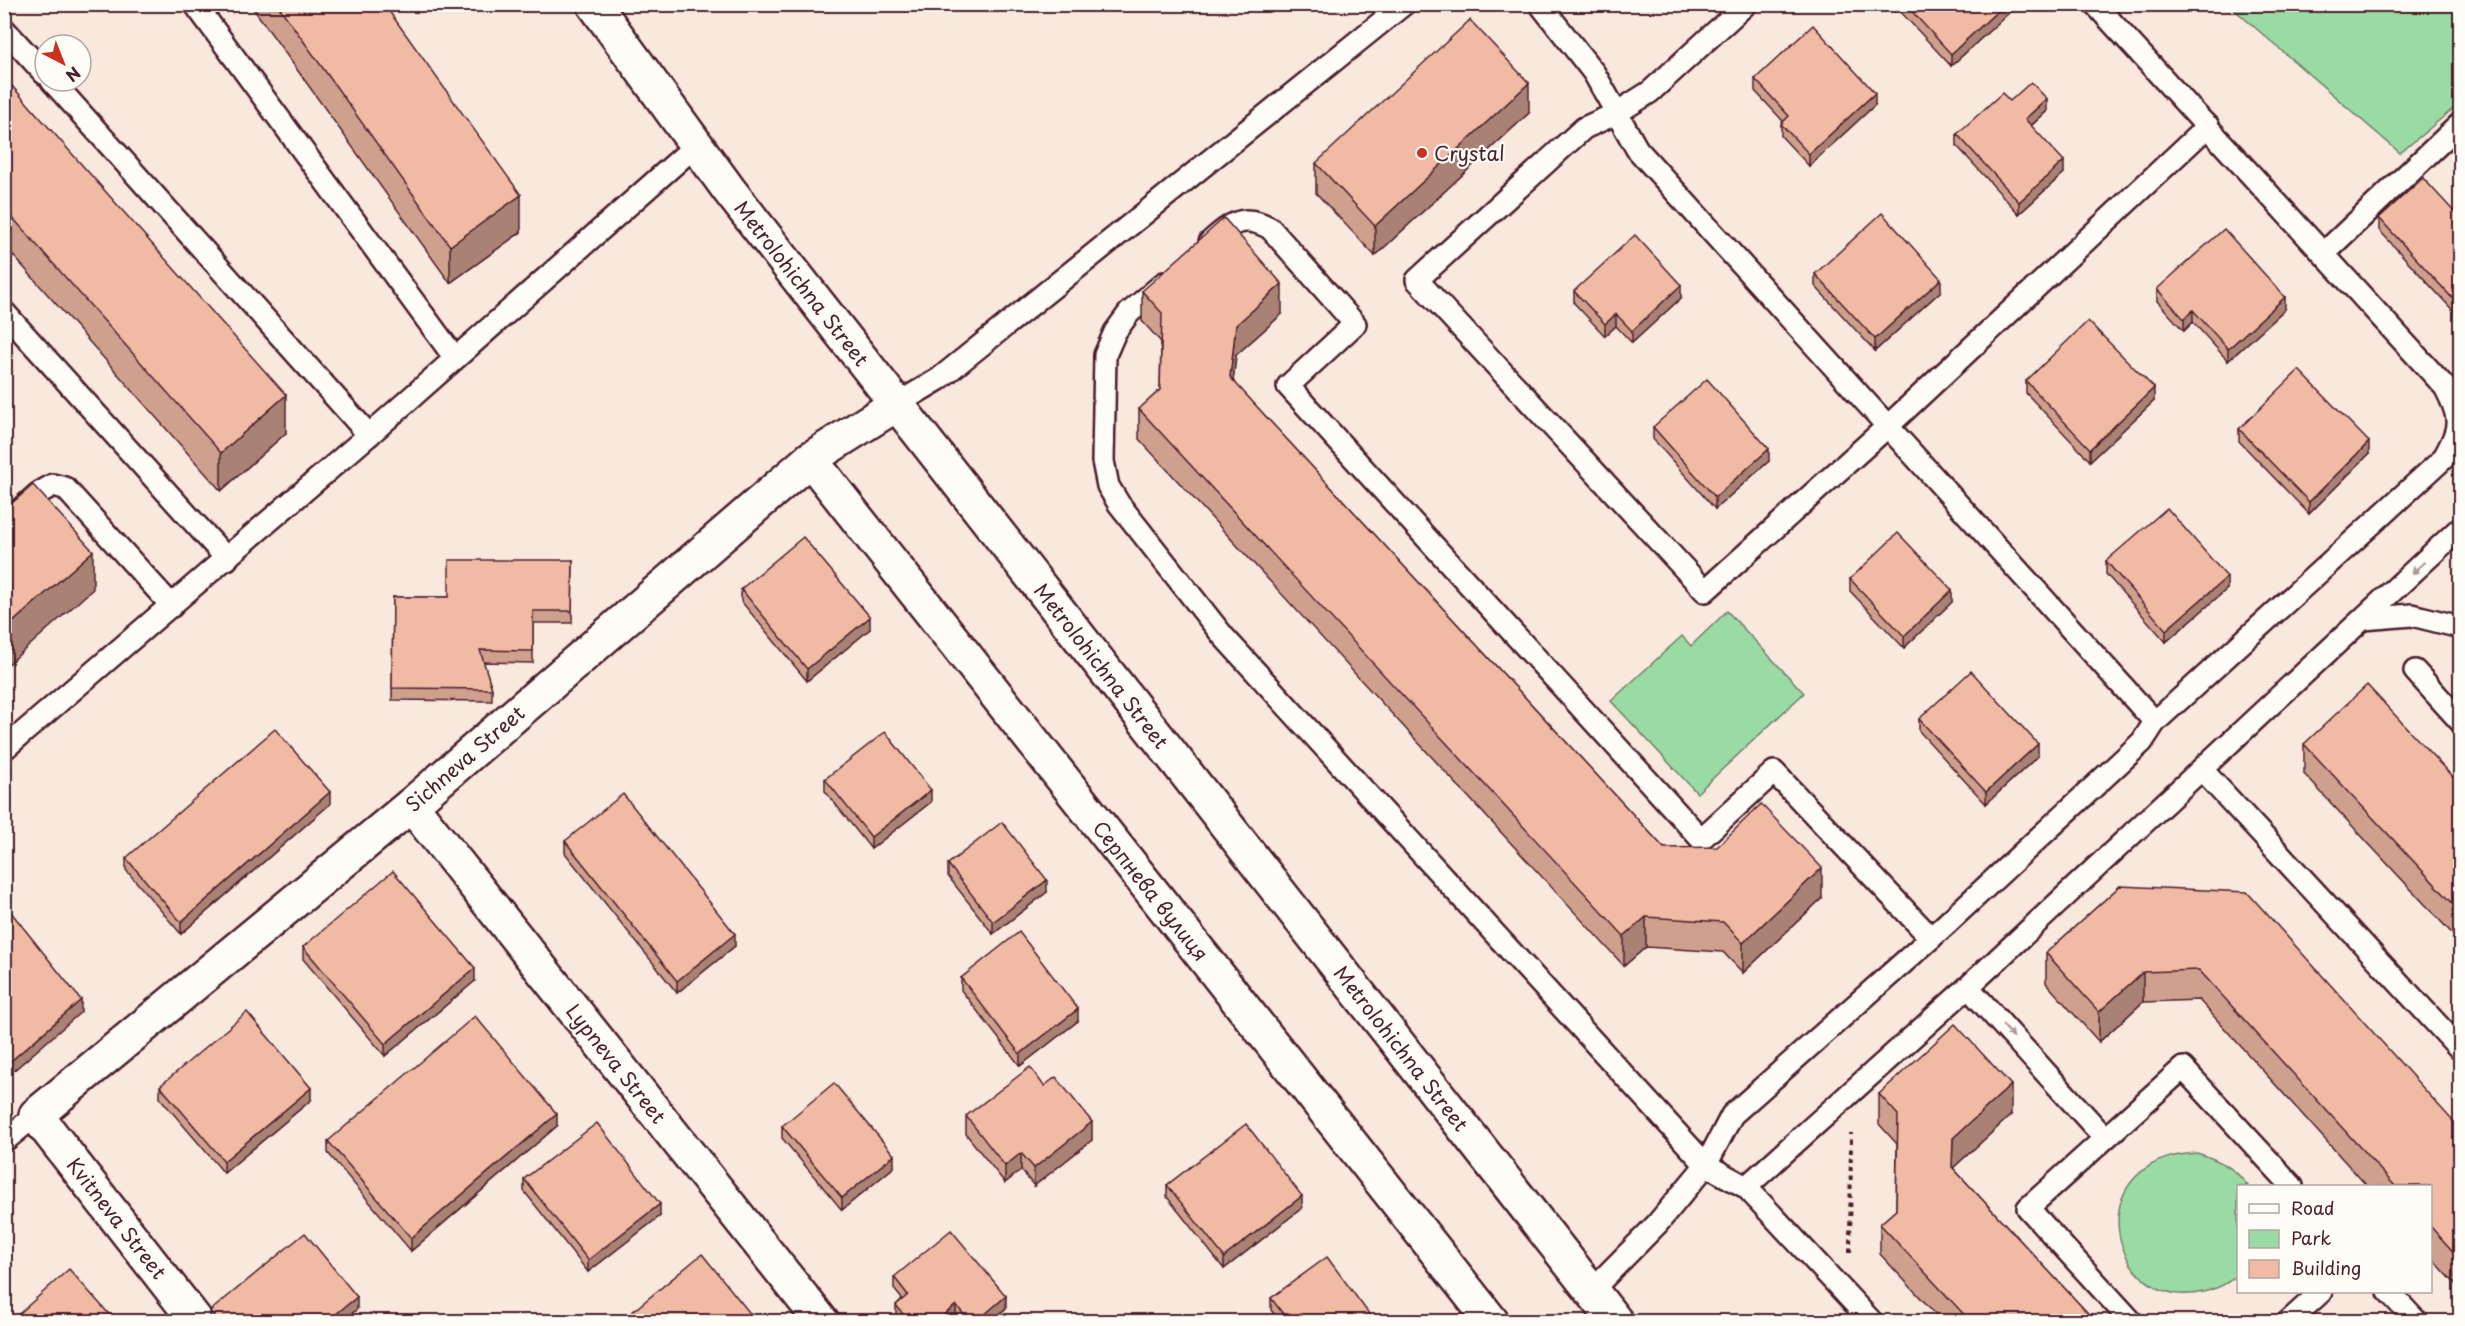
<svg xmlns="http://www.w3.org/2000/svg" width="2465" height="1326" viewBox="0 0 2465 1326" font-family="'Playpen Sans',sans-serif">
<style>
.green{fill:#9adba5;stroke:#727d68;stroke-width:1.5}
.lines{fill:none;stroke-linecap:round;stroke-linejoin:round}
.lane-casing{stroke:#4a1f2b;stroke-width:26}
.street-casing{stroke:#4a1f2b;stroke-width:38}
.secondary-casing{stroke:#4a1f2b;stroke-width:38}
.path{stroke:#4a1f2b;stroke-width:4;stroke-dasharray:4.5 4.5;stroke-linecap:butt}
.lane{stroke:#fdfcf7;stroke-width:21}
.street{stroke:#fdfcf7;stroke-width:33}
.secondary{stroke:#fdfcf7;stroke-width:33}
.wall{fill:#cfa08e;stroke:#4a1f2b;stroke-width:1.5}
.shaded-wall{fill:#a98274;stroke:#4a1f2b;stroke-width:1.5}
.building{fill:#f1baa5;stroke:#4a1f2b;stroke-width:1.5}
.oneway{fill:#ac999b}
.poi-dot{fill:#c8321e;stroke:#fdfcf7;stroke-width:2}
.labels{text-anchor:middle;dominant-baseline:central;stroke-width:4.5;stroke-linejoin:round;paint-order:stroke}
.poi-label{font-size:20px;fill:#4a1f2b;stroke:#fdfcf7;text-anchor:start}
.street-label{font-size:20px;fill:#4a1f2b;stroke:#fdfcf7}
</style>
<rect width="100%" height="100%" fill="#f9e8de"/>
<filter id="ink" filterUnits="userSpaceOnUse"><feTurbulence type="fractalNoise" baseFrequency=".0167" numOctaves="2"/><feDisplacementMap in="SourceGraphic" scale="12" xChannelSelector="R" yChannelSelector="G"/><feConvolveMatrix kernelMatrix="1 2 1 2 8 2 1 2 1" color-interpolation-filters="sRGB"/></filter>
<g filter="url(#ink)">
<g class="green">
<path d="M 2229,5 L 2460,5 L 2460,103 L 2400,153 Z"/>
<path d="M 1727,611 L 1804,693 L 1697,793 L 1611,701 L 1682,636 L 1691,646 Z"/>
<path d="M 2197,1153 C 2219,1160 2234,1167 2248,1186 L 2238,1186 L 2238,1273 C 2230,1283 2216,1289 2203,1292 C 2111,1314 2073,1159 2197,1153 Z"/>
</g>
<g class="lines">
<defs>
<g id="lane">
<path d="M 195,4 L 455,358"/>
<path d="M 1540,4 L 1594,73 L 1637,149 L 2155,722"/>
<path d="M 1746,4 L 1650,92 L 1615,114 L 1584,128 L 1417,280 L 1705,591 L 1888,426 L 2208,126"/>
<path d="M 4,29 L 45,74"/>
<path d="M 52,81 L 369,435"/>
<path d="M 1210,242 C 1231,224 1242,213 1270,228 L 1355,324 L 1288,386 L 1701,839 L 1774,772 L 1931,938"/>
<path d="M 2324,253 L 2460,124"/>
<path d="M 1164,283 L 1129,313 L 1115,332 L 1105,355 L 1103,461 L 1108,486 L 1119,504 L 1223,636 L 1706,1165 L 1746,1187 L 1872,1322"/>
<path d="M 4,312 L 227,559"/>
<path d="M 897,404 L 939,379 L 1404,4"/>
<path d="M 4,524 L 39,493 L 53,485 L 65,488 L 172,606"/>
<path d="M 2363,619 L 2412,615 L 2460,627"/>
<path d="M 2415,671 L 2460,721"/>
<path d="M 4,749 L 369,435 L 695,146"/>
<path d="M 2203,771 L 2460,1049"/>
<path d="M 1968,987 L 2104,1137"/>
<path d="M 4,1141 L 36,1115"/>
<path d="M 1746,1187 L 1968,987 L 2460,528"/>
<path d="M 1592,1290 L 1657,1224 L 1706,1165 L 1732,1115 L 1931,938 L 2142,742 L 2155,722 L 2443,459 C 2461,428 2462,419 2445,387 L 2095,4"/>
<path d="M 2389,1292 L 2417,1322"/>
<path d="M 2132,1322 L 2028,1208 L 2183,1068 L 2292,1186"/>
<path d="M 2288,1322 L 2321,1292"/>
</g>
<g id="street">
<path id="s1" d="M 810,459 L 1492,1322"/>
<path id="s2" d="M 411,805 L 822,1322"/>
<path id="s3" d="M 197,1322 L 36,1115 L 411,805 L 810,459 L 897,404"/>
</g>
<g id="secondary">
<path id="s4" d="M 594,4 L 729,190 L 1616,1322"/>
</g>
</defs>
<use href="#lane" class="lane-casing"/>
<use href="#street" class="street-casing"/>
<use href="#secondary" class="secondary-casing"/>
<path class="path" d="M 1850,1252 L 1851,1133"/>
<use href="#lane" class="lane"/>
<use href="#street" class="street"/>
<use href="#secondary" class="secondary"/>
</g>
<g class="wall">
<path d="M 250,4 L 384,4 L 521,232 L 450,283 Z"/>
<path d="M 1898,4 L 2011,4 L 2011,11 L 1951,66 L 1898,9 Z"/>
<path d="M 4,77 L 286,433 L 221,491 L 4,245 Z"/>
<path d="M 1755,79 L 1875,105 L 1809,166 L 1781,136 L 1781,124 L 1783,121 L 1755,91 Z"/>
<path d="M 2010,101 L 2047,111 L 2031,126 L 2064,173 L 2019,214 L 1957,146 L 1957,134 Z"/>
<path d="M 1529,113 L 1375,256 L 1316,193 L 1316,163 Z"/>
<path d="M 2379,218 L 2460,218 L 2460,318 L 2379,230 Z"/>
<path d="M 1815,274 L 1941,291 L 1875,351 L 1815,286 Z"/>
<path d="M 2157,289 L 2285,309 L 2228,361 L 2193,322 L 2184,331 L 2157,301 Z"/>
<path d="M 1142,291 L 1282,314 L 1236,355 L 1233,381 L 1664,848 L 1822,898 L 1743,973 L 1723,952 L 1646,947 L 1624,966 L 1139,439 L 1139,409 L 1160,390 L 1161,342 L 1142,321 Z"/>
<path d="M 1574,291 L 1681,298 L 1632,343 L 1616,326 L 1605,336 L 1574,303 Z"/>
<path d="M 2026,381 L 2154,401 L 2090,461 L 2026,393 Z"/>
<path d="M 1653,427 L 1769,461 L 1715,509 L 1653,439 Z"/>
<path d="M 2239,429 L 2369,454 L 2309,514 L 2239,441 Z"/>
<path d="M 573,560 L 572,623 L 533,623 L 533,663 L 483,662 L 492,689 L 492,701 L 392,700 L 393,597 L 449,597 Z"/>
<path d="M 2106,561 L 2227,589 L 2166,642 L 2106,574 Z"/>
<path d="M 1850,579 L 1952,602 L 1904,648 L 1850,591 Z"/>
<path d="M 741,589 L 870,629 L 807,681 L 741,601 Z"/>
<path d="M 1919,719 L 2038,756 L 1986,804 L 1919,731 Z"/>
<path d="M 2304,744 L 2460,785 L 2460,942 L 2304,774 Z"/>
<path d="M 825,779 L 931,802 L 871,849 L 825,791 Z"/>
<path d="M 330,804 L 181,934 L 126,870 L 126,858 Z"/>
<path d="M 565,841 L 735,946 L 677,993 L 565,853 Z"/>
<path d="M 948,864 L 1047,892 L 993,934 L 948,876 Z"/>
<path d="M 2120,886 L 2460,1129 L 2460,1289 L 2430,1256 L 2430,1186 L 2367,1186 L 2199,1000 L 2143,1002 L 2099,1042 L 2046,983 L 2046,953 Z"/>
<path d="M 303,947 L 475,981 L 385,1056 L 303,959 Z"/>
<path d="M 961,978 L 1078,1021 L 1020,1066 L 961,990 Z"/>
<path d="M 160,1086 L 311,1100 L 224,1173 L 160,1098 Z"/>
<path d="M 1044,1086 L 1092,1140 L 1034,1186 L 1021,1170 L 1005,1183 L 966,1134 L 966,1116 Z"/>
<path d="M 1879,1094 L 2011,1115 L 1953,1168 L 2096,1322 L 1943,1322 L 1880,1254 L 1880,1224 L 1896,1210 L 1897,1144 L 1879,1124 Z"/>
<path d="M 557,1126 L 411,1251 L 328,1153 L 328,1141 Z"/>
<path d="M 782,1126 L 894,1167 L 842,1210 L 782,1138 Z"/>
<path d="M 524,1179 L 660,1216 L 588,1272 L 524,1191 Z"/>
<path d="M 1167,1185 L 1302,1208 L 1224,1269 L 1167,1197 Z"/>
<path d="M 894,1277 L 1006,1308 L 991,1322 L 960,1322 L 956,1317 L 950,1322 L 899,1322 L 896,1317 L 896,1305 L 902,1299 L 894,1289 Z"/>
<path d="M 1271,1298 L 1375,1322 L 1280,1322 L 1271,1310 Z"/>
<path d="M 357,1309 L 342,1322 L 210,1322 L 210,1311 Z"/>
</g>
<g class="shaded-wall">
<path d="M 2005,4 L 2011,4 L 2011,11 L 1951,66 L 1951,54 Z"/>
<path d="M 1529,83 L 1529,113 L 1375,256 L 1375,226 Z"/>
<path d="M 1875,93 L 1875,105 L 1809,166 L 1809,154 Z"/>
<path d="M 2047,99 L 2047,111 L 2025,131 L 2025,119 Z"/>
<path d="M 2064,161 L 2064,173 L 2019,214 L 2019,202 Z"/>
<path d="M 521,195 L 521,232 L 450,283 L 450,246 Z"/>
<path d="M 1941,279 L 1941,291 L 1875,351 L 1875,339 Z"/>
<path d="M 1282,284 L 1282,314 L 1236,355 L 1230,408 L 1230,377 L 1236,325 Z"/>
<path d="M 1681,285 L 1681,298 L 1632,343 L 1632,331 Z"/>
<path d="M 2285,297 L 2285,309 L 2228,361 L 2228,349 Z"/>
<path d="M 2193,310 L 2193,322 L 2184,331 L 2184,319 Z"/>
<path d="M 1616,314 L 1616,326 L 1605,336 L 1605,324 Z"/>
<path d="M 2154,388 L 2154,401 L 2090,461 L 2090,449 Z"/>
<path d="M 286,395 L 286,433 L 221,491 L 221,453 Z"/>
<path d="M 2369,442 L 2369,454 L 2309,514 L 2309,502 Z"/>
<path d="M 1769,449 L 1769,461 L 1715,509 L 1715,497 Z"/>
<path d="M 93,551 L 93,589 L 4,668 L 4,630 Z"/>
<path d="M 2227,577 L 2227,589 L 2166,642 L 2166,630 Z"/>
<path d="M 1952,590 L 1952,602 L 1904,648 L 1904,636 Z"/>
<path d="M 870,617 L 870,629 L 807,681 L 807,669 Z"/>
<path d="M 2038,744 L 2038,756 L 1986,804 L 1986,792 Z"/>
<path d="M 931,790 L 931,802 L 871,849 L 871,837 Z"/>
<path d="M 330,792 L 330,804 L 181,934 L 181,922 Z"/>
<path d="M 1822,868 L 1822,898 L 1743,973 L 1743,943 Z"/>
<path d="M 1047,880 L 1047,892 L 993,934 L 993,922 Z"/>
<path d="M 1646,917 L 1646,947 L 1624,966 L 1624,936 Z"/>
<path d="M 735,934 L 735,946 L 677,993 L 677,981 Z"/>
<path d="M 475,968 L 475,981 L 385,1056 L 385,1044 Z"/>
<path d="M 2143,972 L 2143,1002 L 2099,1042 L 2099,1012 Z"/>
<path d="M 81,1000 L 81,1012 L 4,1079 L 4,1067 Z"/>
<path d="M 1078,1009 L 1078,1021 L 1020,1066 L 1020,1054 Z"/>
<path d="M 2011,1085 L 2011,1115 L 1953,1168 L 1952,1167 L 1953,1138 Z"/>
<path d="M 311,1088 L 311,1100 L 224,1173 L 224,1161 Z"/>
<path d="M 557,1114 L 557,1126 L 411,1251 L 411,1238 Z"/>
<path d="M 1092,1122 L 1092,1140 L 1034,1186 L 1034,1168 Z"/>
<path d="M 1021,1153 L 1021,1170 L 1005,1183 L 1005,1166 Z"/>
<path d="M 894,1155 L 894,1167 L 842,1210 L 842,1198 Z"/>
<path d="M 1302,1196 L 1302,1208 L 1224,1269 L 1224,1257 Z"/>
<path d="M 660,1204 L 660,1216 L 588,1272 L 588,1260 Z"/>
<path d="M 1006,1296 L 1006,1308 L 991,1322 L 976,1322 Z"/>
<path d="M 357,1297 L 357,1309 L 342,1322 L 326,1322 Z"/>
<path d="M 956,1305 L 956,1317 L 950,1322 L 935,1322 Z"/>
</g>
<g class="building">
<path d="M 277,4 L 384,4 L 521,195 L 450,246 Z"/>
<path d="M 1905,4 L 2005,4 L 1951,54 Z"/>
<path d="M 1470,20 L 1529,83 L 1375,226 L 1316,163 Z"/>
<path d="M 1813,25 L 1875,93 L 1809,154 L 1781,124 L 1789,116 L 1755,79 Z"/>
<path d="M 4,77 L 286,395 L 221,453 L 4,208 Z"/>
<path d="M 2031,82 L 2047,99 L 2025,119 L 2064,161 L 2019,202 L 1957,134 L 2002,93 L 2010,101 Z"/>
<path d="M 2423,178 L 2460,218 L 2460,289 L 2454,295 L 2454,300 L 2379,218 Z"/>
<path d="M 1882,213 L 1941,279 L 1875,339 L 1815,274 Z"/>
<path d="M 1224,218 L 1282,284 L 1236,325 L 1230,377 L 1269,420 L 1664,848 L 1717,847 L 1761,804 L 1822,868 L 1743,943 L 1723,922 L 1646,917 L 1624,936 L 1139,409 L 1160,390 L 1162,313 L 1142,291 Z"/>
<path d="M 2224,229 L 2285,297 L 2228,349 L 2193,310 L 2184,319 L 2157,289 Z"/>
<path d="M 1635,235 L 1681,285 L 1632,331 L 1616,314 L 1605,324 L 1574,291 Z"/>
<path d="M 2460,289 L 2460,301 L 2454,295 Z"/>
<path d="M 2088,321 L 2154,388 L 2090,449 L 2026,381 Z"/>
<path d="M 2299,370 L 2369,442 L 2309,502 L 2239,429 Z"/>
<path d="M 1707,379 L 1769,449 L 1715,497 L 1653,427 Z"/>
<path d="M 33,485 L 93,551 L 4,630 L 4,510 Z"/>
<path d="M 2167,508 L 2227,577 L 2166,630 L 2106,561 Z"/>
<path d="M 1898,533 L 1952,590 L 1904,636 L 1850,579 Z"/>
<path d="M 803,537 L 870,617 L 807,669 L 741,589 Z"/>
<path d="M 449,560 L 573,560 L 572,611 L 533,611 L 533,651 L 480,650 L 492,689 L 392,688 L 393,597 L 449,597 Z"/>
<path d="M 1971,671 L 2038,744 L 1986,792 L 1919,719 Z"/>
<path d="M 2367,685 L 2460,785 L 2460,911 L 2304,744 Z"/>
<path d="M 275,729 L 330,792 L 181,922 L 126,858 Z"/>
<path d="M 885,732 L 931,790 L 871,837 L 825,779 Z"/>
<path d="M 623,794 L 735,934 L 677,981 L 565,841 Z"/>
<path d="M 1002,822 L 1047,880 L 993,922 L 948,864 Z"/>
<path d="M 393,871 L 475,968 L 385,1044 L 303,947 Z"/>
<path d="M 2120,886 L 2247,892 L 2460,1129 L 2460,1259 L 2430,1226 L 2430,1186 L 2395,1186 L 2199,970 L 2143,972 L 2099,1012 L 2046,953 Z"/>
<path d="M 10,911 L 81,1000 L 4,1067 L 4,916 Z"/>
<path d="M 1019,932 L 1078,1009 L 1020,1054 L 961,978 Z"/>
<path d="M 247,1012 L 311,1088 L 224,1161 L 160,1086 Z"/>
<path d="M 475,1016 L 557,1114 L 411,1238 L 328,1141 Z"/>
<path d="M 1955,1024 L 2011,1085 L 1953,1138 L 1952,1167 L 2096,1322 L 1971,1322 L 1880,1224 L 1896,1210 L 1898,1115 L 1879,1094 Z"/>
<path d="M 1030,1067 L 1044,1086 L 1056,1077 L 1092,1122 L 1034,1168 L 1021,1153 L 1005,1166 L 966,1116 Z"/>
<path d="M 834,1083 L 894,1155 L 842,1198 L 782,1126 Z"/>
<path d="M 597,1123 L 660,1204 L 588,1260 L 524,1179 Z"/>
<path d="M 1246,1124 L 1302,1196 L 1224,1257 L 1167,1185 Z"/>
<path d="M 951,1230 L 1006,1296 L 976,1322 L 970,1322 L 956,1305 L 935,1322 L 909,1322 L 896,1305 L 908,1295 L 894,1277 Z"/>
<path d="M 305,1233 L 357,1297 L 326,1322 L 219,1322 L 210,1311 Z"/>
<path d="M 702,1254 L 757,1322 L 620,1322 Z"/>
<path d="M 1327,1257 L 1375,1322 L 1289,1322 L 1271,1298 Z"/>
<path d="M 69,1269 L 116,1322 L 10,1322 Z"/>
</g>
<defs><path id="oneway-solid" d="M-6-.8H1V-3.2L6.5 0L1 3.2V.8H-6Z" transform="scale(1.5)"/></defs>
<g class="oneway">
<use href="#oneway-solid" transform="translate(2418 568) rotate(137)"/>
<use href="#oneway-solid" transform="translate(2008 1031) rotate(48)"/>
</g>
</g>
<circle class="poi-dot" cx="1422" cy="153" r="6"/>
<g class="labels">
<g class="poi-label">
<text x="1434" y="153">Crystal</text>
</g>
<g class="street-label">
<text stroke="none"><textPath href="#s4" startOffset="348">Metrolohichna Street</textPath></text>
<text stroke="none"><textPath href="#s4" startOffset="834">Metrolohichna Street</textPath></text>
<text stroke="none"><textPath href="#s3" startOffset="820">Sichneva Street</textPath></text>
<text stroke="none"><textPath href="#s1" startOffset="550">Серпнева вулиця</textPath></text>
<text stroke="none"><textPath href="#s4" startOffset="1320">Metrolohichna Street</textPath></text>
<text stroke="none"><textPath href="#s2" startOffset="330">Lypneva Street</textPath></text>
<text transform="translate(117 1218) rotate(52)">Kvitneva Street</text>
</g>
</g>
<rect width="2465" height="1326" fill="none" stroke="#fdfcf7" stroke-width="24"/>
<rect x="12" y="12" width="2441" height="1302" fill="none" stroke="#4a1f2b" stroke-width="2" filter="url(#ink)"/>
<rect x="2237" y="1185" width="195" height="108" fill="#fdfcf7" stroke="#b5a4a5" stroke-width="1.5"/>
<rect x="2249" y="1204" width="30" height="9" fill="#fdfcf7" stroke="#b5a4a5" stroke-width="1.5"/>
<text x="2291" y="1215" font-size="18" fill="#4a1f2b">Road</text>
<rect x="2249" y="1230" width="30" height="18" fill="#9adba5" stroke="#b5a4a5" stroke-width="1.5"/>
<text x="2291" y="1245" font-size="18" fill="#4a1f2b">Park</text>
<rect x="2249" y="1260" width="30" height="18" fill="#f1baa5" stroke="#b5a4a5" stroke-width="1.5"/>
<text x="2291" y="1275" font-size="18" fill="#4a1f2b">Building</text>
<g transform="translate(63 63) rotate(138)"><circle r="28" fill="#fdfcf7" stroke="#b5a4a5" stroke-width="1.5"/>
<path d="M0-4.5L10 22L0 15L-10 22Z" fill="#c8321e"/>
<text y="-9" font-size="16" font-weight="bold" text-anchor="middle" fill="#4a1f2b">N</text>
</g>
</svg>
